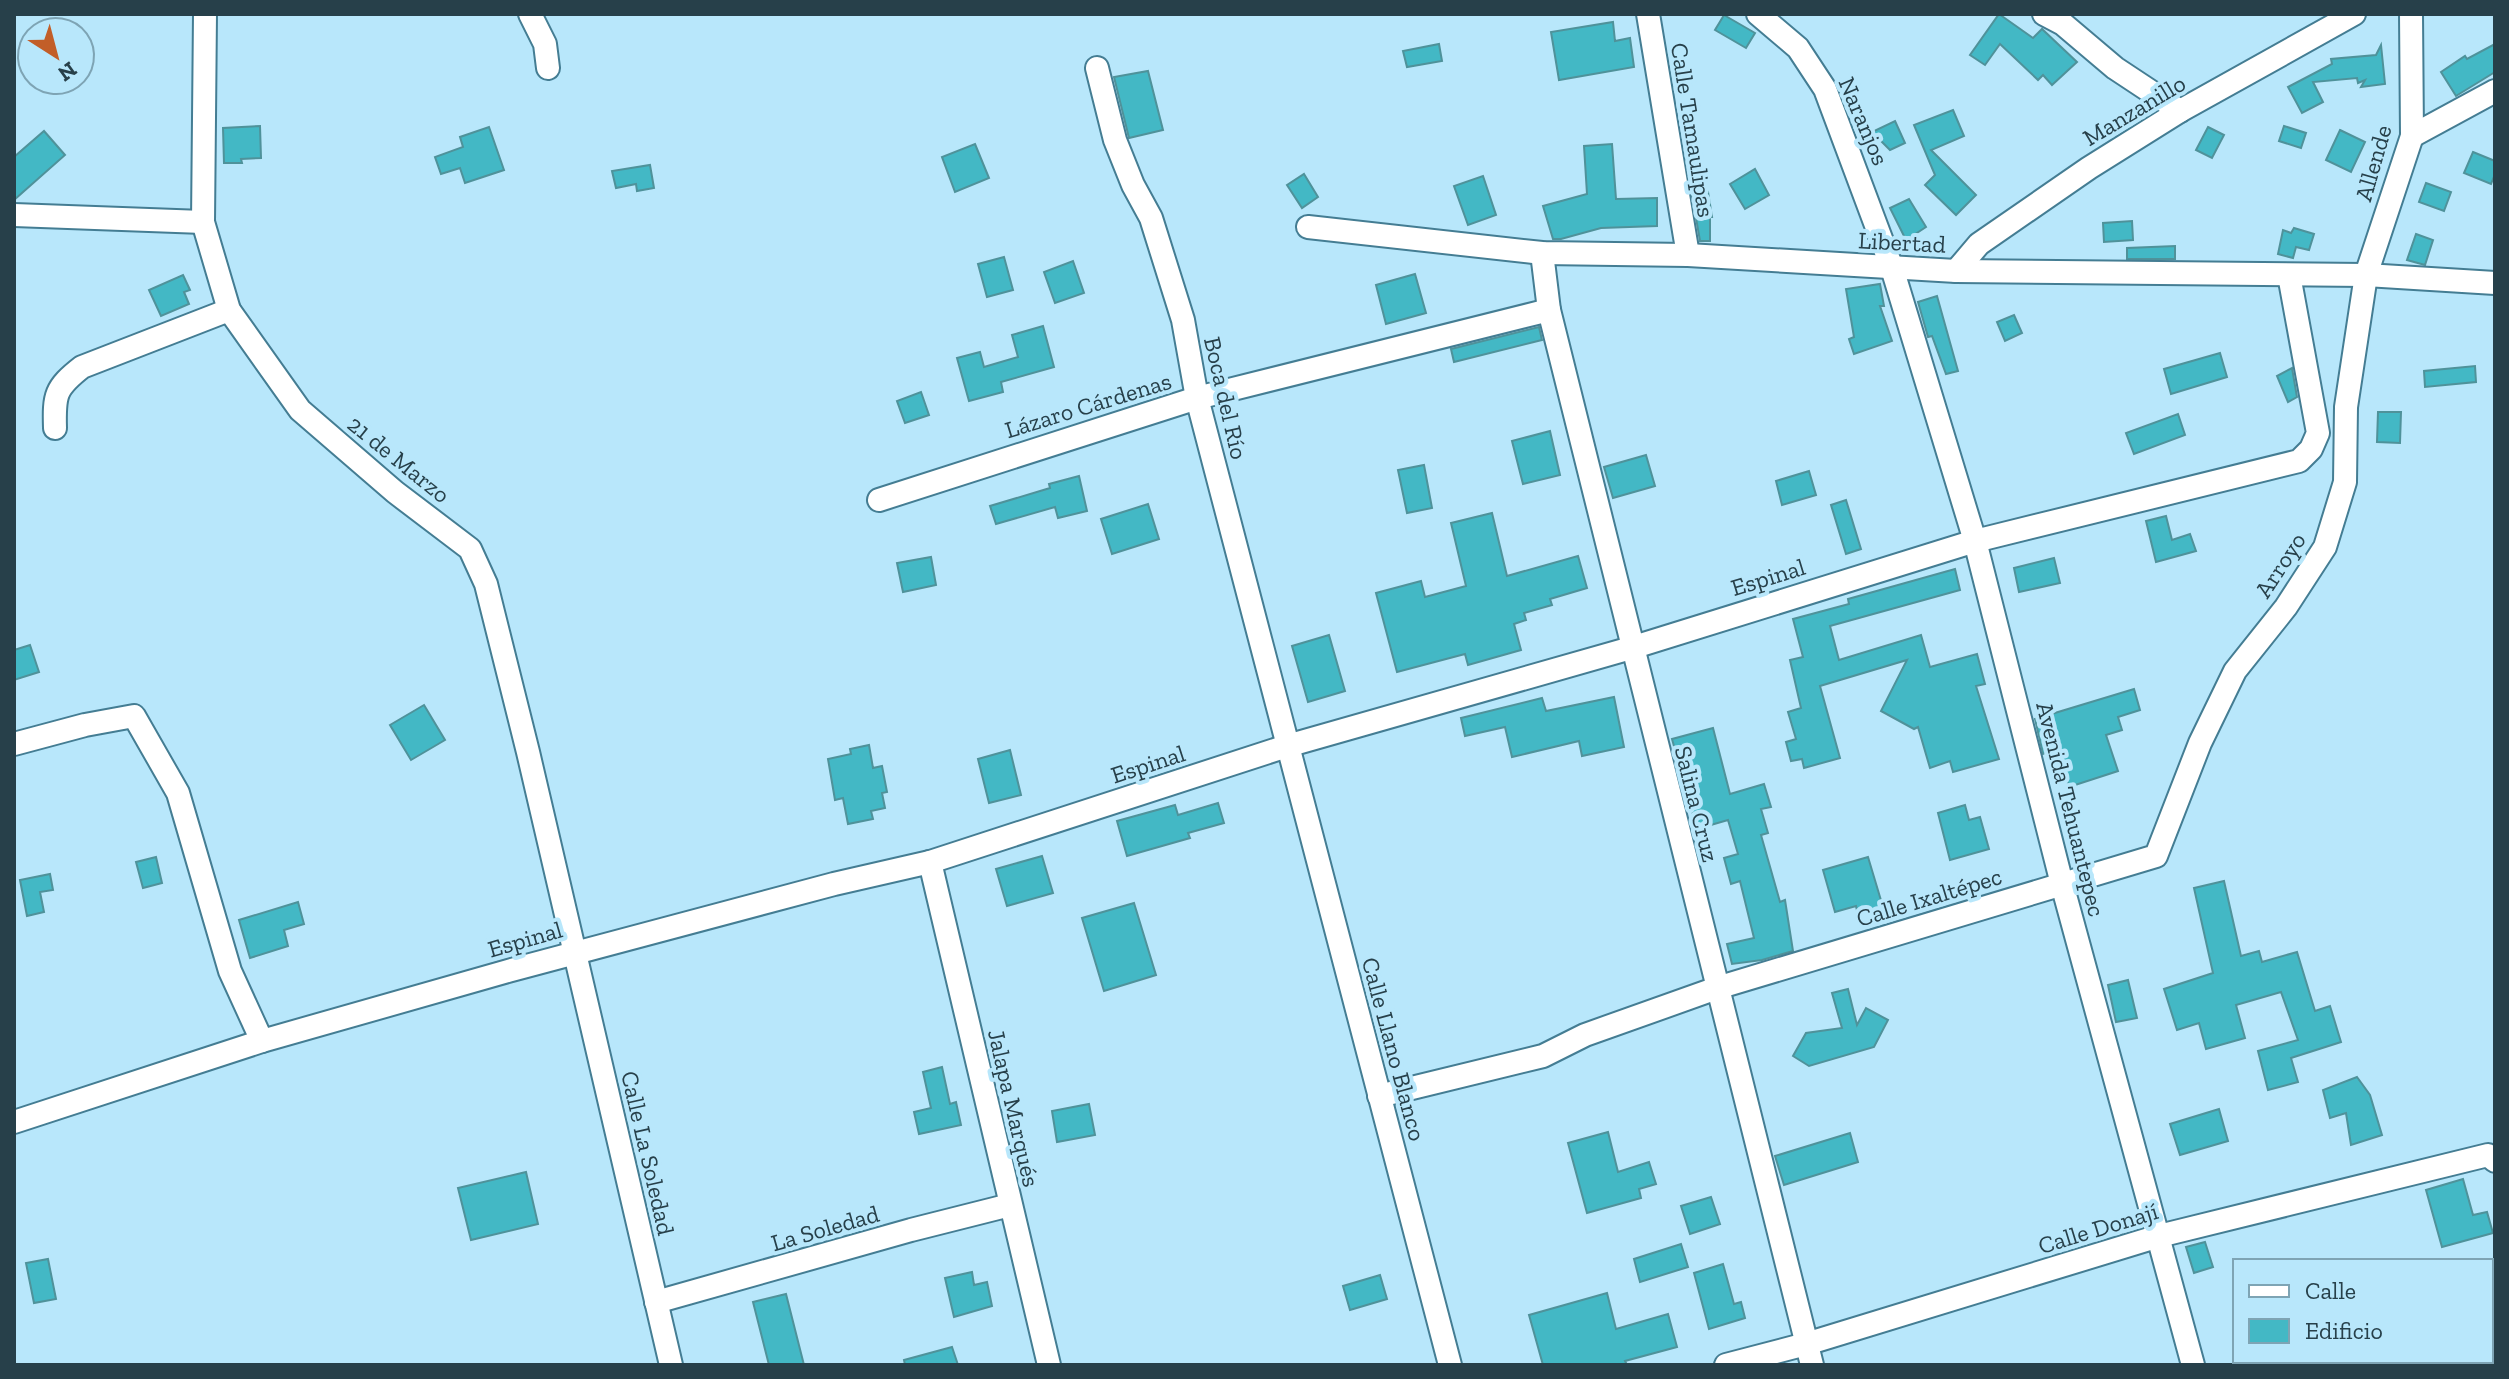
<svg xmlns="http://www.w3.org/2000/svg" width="2509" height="1379" viewBox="0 0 2509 1379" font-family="'Zilla Slab',serif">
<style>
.building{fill:#43b8c5;stroke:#4f929a;stroke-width:2}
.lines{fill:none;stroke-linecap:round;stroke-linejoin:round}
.minor-casing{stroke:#447d93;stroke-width:26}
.minor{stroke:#fff;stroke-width:22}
.labels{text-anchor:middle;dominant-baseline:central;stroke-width:8;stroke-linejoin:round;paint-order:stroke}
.street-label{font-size:24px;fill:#27404a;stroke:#b8e7fb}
</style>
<rect width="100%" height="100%" fill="#b8e7fb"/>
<g class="building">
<path d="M 1999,14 L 2033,38 L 2042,29 L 2077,62 L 2052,85 L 2043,75 L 2038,80 L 2000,44 L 1985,65 L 1970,55 Z"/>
<path d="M 1724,15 L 1755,33 L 1746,48 L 1715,30 Z"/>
<path d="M 1613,22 L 1615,41 L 1630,38 L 1634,67 L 1559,80 L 1551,32 Z"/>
<path d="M 1439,44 L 1442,61 L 1407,67 L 1403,51 Z"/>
<path d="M 2495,44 L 2495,72 L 2456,96 L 2441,72 L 2465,56 L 2467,59 Z"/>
<path d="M 2381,45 L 2385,84 L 2361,87 L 2365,80 L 2358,83 L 2357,78 L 2313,82 L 2323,102 L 2302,113 L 2288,87 L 2332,64 L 2331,59 L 2376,55 Z"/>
<path d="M 1148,71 L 1163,130 L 1129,138 L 1114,77 Z"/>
<path d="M 1953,110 L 1964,136 L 1931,150 L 1976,195 L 1956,215 L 1925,185 L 1935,175 L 1914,125 Z"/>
<path d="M 1895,121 L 1905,143 L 1890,150 L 1872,132 Z"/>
<path d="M 260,126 L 261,158 L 241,159 L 242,163 L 224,163 L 223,128 Z"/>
<path d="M 2284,126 L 2306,133 L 2301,148 L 2279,141 Z"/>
<path d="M 489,127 L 504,170 L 465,183 L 460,168 L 441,174 L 435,157 L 463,147 L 460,137 Z"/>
<path d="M 2208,127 L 2224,135 L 2212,158 L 2196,150 Z"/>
<path d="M 2340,130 L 2365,142 L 2351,172 L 2326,160 Z"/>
<path d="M 44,131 L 65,155 L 14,200 L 14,157 Z"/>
<path d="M 975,144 L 989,178 L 955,192 L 942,157 Z"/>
<path d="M 1612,144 L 1616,199 L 1657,198 L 1657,226 L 1601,228 L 1561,239 L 1553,239 L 1543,206 L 1587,194 L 1584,146 Z"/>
<path d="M 2473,152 L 2495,161 L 2495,174 L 2491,184 L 2464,173 Z"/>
<path d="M 650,165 L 654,188 L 637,191 L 636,184 L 616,188 L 612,171 Z"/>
<path d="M 1755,169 L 1769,195 L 1745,209 L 1730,184 Z"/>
<path d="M 1304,174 L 1318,197 L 1302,208 L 1287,185 Z"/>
<path d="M 1483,176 L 1496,215 L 1468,225 L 1454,186 Z"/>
<path d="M 2426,183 L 2451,192 L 2444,211 L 2419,202 Z"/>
<path d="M 1708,192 L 1712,217 L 1710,217 L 1710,241 L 1700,241 L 1692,195 Z"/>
<path d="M 1909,199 L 1926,227 L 1906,240 L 1890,208 Z"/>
<path d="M 2132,221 L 2133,240 L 2104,242 L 2103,223 Z"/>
<path d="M 2294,228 L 2314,234 L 2309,250 L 2296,247 L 2293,258 L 2278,254 L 2283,230 L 2291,233 Z"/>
<path d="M 2416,234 L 2433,240 L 2425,265 L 2407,260 Z"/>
<path d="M 2175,246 L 2175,259 L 2127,259 L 2127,248 Z"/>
<path d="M 1004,257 L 1013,290 L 987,297 L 978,264 Z"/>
<path d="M 1073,261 L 1084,293 L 1055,303 L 1044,272 Z"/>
<path d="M 1415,274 L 1426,313 L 1386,324 L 1376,285 Z"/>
<path d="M 183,275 L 190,290 L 184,292 L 189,304 L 161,316 L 149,290 Z"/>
<path d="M 1880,284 L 1884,306 L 1880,306 L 1892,341 L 1854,354 L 1849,339 L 1854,337 L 1846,289 Z"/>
<path d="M 1937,296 L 1958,371 L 1946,374 L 1932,336 L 1928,337 L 1918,302 Z"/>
<path d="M 2014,315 L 2022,333 L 2005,341 L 1997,322 Z"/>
<path d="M 1043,326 L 1054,367 L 1001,382 L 1003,392 L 969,401 L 957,358 L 980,352 L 984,367 L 1018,357 L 1012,335 Z"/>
<path d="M 1539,327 L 1542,340 L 1454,362 L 1451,349 Z"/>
<path d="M 2220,353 L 2227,377 L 2171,394 L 2164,369 Z"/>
<path d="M 2475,366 L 2476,382 L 2425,387 L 2424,371 Z"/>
<path d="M 2292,368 L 2297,397 L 2288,402 L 2277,376 Z"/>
<path d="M 921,392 L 929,415 L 905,423 L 897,401 Z"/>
<path d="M 2378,412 L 2401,412 L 2400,443 L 2377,442 Z"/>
<path d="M 2178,414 L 2185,435 L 2134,454 L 2126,433 Z"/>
<path d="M 1550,431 L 1560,475 L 1523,484 L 1512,441 Z"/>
<path d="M 1646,455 L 1655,486 L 1613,498 L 1604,467 Z"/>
<path d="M 1424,465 L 1432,508 L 1407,513 L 1398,470 Z"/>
<path d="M 1809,471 L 1816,495 L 1782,505 L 1776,481 Z"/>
<path d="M 1079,476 L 1087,511 L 1058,518 L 1055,507 L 996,524 L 990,506 L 1050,488 L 1049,484 Z"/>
<path d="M 1846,500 L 1861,549 L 1846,554 L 1831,505 Z"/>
<path d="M 1148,504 L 1159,539 L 1112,554 L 1101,519 Z"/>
<path d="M 1492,513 L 1507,576 L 1578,556 L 1587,588 L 1550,599 L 1552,605 L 1524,613 L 1526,620 L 1514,624 L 1521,650 L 1468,665 L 1465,654 L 1397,672 L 1376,593 L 1421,581 L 1425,597 L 1466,586 L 1451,523 Z"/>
<path d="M 2166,516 L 2172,540 L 2190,534 L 2196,551 L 2156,562 L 2146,521 Z"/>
<path d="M 931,557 L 936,585 L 903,592 L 897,563 Z"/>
<path d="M 2054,558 L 2060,583 L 2019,592 L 2014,568 Z"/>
<path d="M 1955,569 L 1960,590 L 1830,626 L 1839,660 L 1921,635 L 1930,667 L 1977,654 L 1985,684 L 1976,686 L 1999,759 L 1953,772 L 1950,761 L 1930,768 L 1918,727 L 1914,729 L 1881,711 L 1907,660 L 1820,686 L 1840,758 L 1804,768 L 1802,759 L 1791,761 L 1786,742 L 1796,739 L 1788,712 L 1801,708 L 1790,660 L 1803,657 L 1793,619 L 1849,604 L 1848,599 Z"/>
<path d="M 1329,635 L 1345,691 L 1308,702 L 1292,646 Z"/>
<path d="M 30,645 L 39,672 L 14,680 L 14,650 Z"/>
<path d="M 2134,689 L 2140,710 L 2118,717 L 2122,730 L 2106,735 L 2118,771 L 2069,787 L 2057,749 L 2043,754 L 2035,719 Z"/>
<path d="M 1614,697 L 1624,747 L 1582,756 L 1579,741 L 1512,757 L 1505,727 L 1465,736 L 1461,718 L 1542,698 L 1546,711 Z"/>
<path d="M 424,705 L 445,740 L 411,760 L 390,725 Z"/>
<path d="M 1713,728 L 1730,794 L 1764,784 L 1771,807 L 1761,809 L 1768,833 L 1761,835 L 1780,902 L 1785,900 L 1793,951 L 1762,960 L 1732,964 L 1727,944 L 1754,938 L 1740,881 L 1731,884 L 1724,858 L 1738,854 L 1728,820 L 1697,829 L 1672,739 Z"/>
<path d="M 869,745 L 873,768 L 882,766 L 887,792 L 882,793 L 885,808 L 871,811 L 873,819 L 848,824 L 843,798 L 835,800 L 828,759 L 851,754 L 850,749 Z"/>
<path d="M 1010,750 L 1021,795 L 989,803 L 978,759 Z"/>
<path d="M 1218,803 L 1224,823 L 1188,833 L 1190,838 L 1127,856 L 1117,821 L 1175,805 L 1178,815 Z"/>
<path d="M 1965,805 L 1969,820 L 1980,817 L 1989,849 L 1950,860 L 1938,813 Z"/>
<path d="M 1042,856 L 1053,893 L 1007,906 L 996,869 Z"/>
<path d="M 156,857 L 162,883 L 143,888 L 136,862 Z"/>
<path d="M 1868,857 L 1883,907 L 1858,915 L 1856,906 L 1835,912 L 1823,870 Z"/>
<path d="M 50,874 L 53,890 L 40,892 L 44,912 L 27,916 L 20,880 Z"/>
<path d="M 2224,881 L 2241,956 L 2259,951 L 2262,962 L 2297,952 L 2315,1011 L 2330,1006 L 2341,1042 L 2291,1058 L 2298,1082 L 2268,1090 L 2258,1051 L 2298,1040 L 2281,992 L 2236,1005 L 2245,1038 L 2206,1049 L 2199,1023 L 2177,1030 L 2164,989 L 2213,973 L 2194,888 Z"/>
<path d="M 298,902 L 304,924 L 284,930 L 288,946 L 250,958 L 239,920 Z"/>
<path d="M 1134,903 L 1156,975 L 1104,991 L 1082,918 Z"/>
<path d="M 2128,980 L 2137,1018 L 2116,1022 L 2108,985 Z"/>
<path d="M 1848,989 L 1857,1025 L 1866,1008 L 1888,1020 L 1874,1047 L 1809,1066 L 1793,1056 L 1806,1033 L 1842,1028 L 1832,993 Z"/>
<path d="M 942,1067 L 950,1104 L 956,1102 L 961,1125 L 919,1134 L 914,1112 L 931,1108 L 923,1072 Z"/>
<path d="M 2357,1077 L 2370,1095 L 2382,1135 L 2351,1145 L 2346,1113 L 2330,1118 L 2323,1090 Z"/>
<path d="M 1089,1104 L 1095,1135 L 1057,1142 L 1052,1111 Z"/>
<path d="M 2219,1109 L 2228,1141 L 2180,1155 L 2170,1124 Z"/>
<path d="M 1608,1132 L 1618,1172 L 1649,1162 L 1656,1184 L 1639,1189 L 1641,1198 L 1587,1213 L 1568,1143 Z"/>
<path d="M 1850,1133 L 1858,1162 L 1784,1185 L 1775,1156 Z"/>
<path d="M 526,1172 L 538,1224 L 471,1240 L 458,1188 Z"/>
<path d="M 2463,1179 L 2473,1215 L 2487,1212 L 2493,1233 L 2442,1247 L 2426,1190 Z"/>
<path d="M 1711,1197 L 1720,1224 L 1690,1234 L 1681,1206 Z"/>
<path d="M 2205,1242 L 2213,1267 L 2194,1273 L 2186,1247 Z"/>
<path d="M 1681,1244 L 1688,1267 L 1640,1282 L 1634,1259 Z"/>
<path d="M 48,1259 L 56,1299 L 34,1303 L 26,1263 Z"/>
<path d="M 1723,1264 L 1734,1304 L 1741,1302 L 1745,1318 L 1709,1329 L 1694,1273 Z"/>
<path d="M 972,1272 L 974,1285 L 987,1282 L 992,1306 L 954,1317 L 945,1278 Z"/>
<path d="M 1380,1275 L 1387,1299 L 1350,1310 L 1343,1286 Z"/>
<path d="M 1607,1293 L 1616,1329 L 1668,1314 L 1677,1347 L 1625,1361 L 1627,1365 L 1543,1365 L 1529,1315 Z"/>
<path d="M 786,1294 L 804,1365 L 769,1365 L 753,1302 Z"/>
<path d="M 952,1347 L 958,1365 L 905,1365 L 904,1360 Z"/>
</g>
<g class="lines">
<defs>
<g id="minor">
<path d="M 205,14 L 203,222 L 229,310 L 300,410 L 395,492 L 470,549 L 486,584 L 528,752 L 671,1365"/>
<path d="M 530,14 L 545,44 L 548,68"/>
<path d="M 1648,14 L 1688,255"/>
<path d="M 1758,14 L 1798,48 L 1825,89 L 1892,268 L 1975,541 L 2062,884 L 2193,1365"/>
<path d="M 2044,14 L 2063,24 L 2115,68 L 2180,111"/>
<path d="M 1097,68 L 1115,140 L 1133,185 L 1151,218 L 1183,320 L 1197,398 L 1450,1365"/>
<path d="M 2412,136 L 2495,91"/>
<path d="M 14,215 L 203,222"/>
<path d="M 1308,227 L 1542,253 L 1688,255 L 1956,271 L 2366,275 L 2495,283"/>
<path d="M 1542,253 L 1549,310 L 1812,1365"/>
<path d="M 1956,271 L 1979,244 L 2089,168 L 2180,111 L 2354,14"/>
<path d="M 55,428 C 54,395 55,388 82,367 L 229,310"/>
<path d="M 879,500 L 1197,398 L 1549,310"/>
<path d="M 14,744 L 85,725 L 134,716 L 178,793 L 230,971 L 262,1041"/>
<path d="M 930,862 L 1049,1365"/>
<path d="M 1379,1096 L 1543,1056 L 1585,1035 L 1717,988 L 2156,856 L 2200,743 L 2235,671 L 2286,607 L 2325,547 L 2345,482 L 2346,407 L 2366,275 L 2412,136 L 2411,14"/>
<path d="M 14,1122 L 262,1041 L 508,971 L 834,884 L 930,862 L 1287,746 L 1631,648 L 1975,541 L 2299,461 L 2311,449 L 2318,433 L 2289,275"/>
<path d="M 656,1302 L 911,1230 L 1010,1205"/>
<path d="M 1726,1365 L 1806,1344 L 2159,1236 L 2488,1155 L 2495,1161"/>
</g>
</defs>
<use href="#minor" class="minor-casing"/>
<use href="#minor" class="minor"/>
</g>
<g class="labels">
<g class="street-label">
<text transform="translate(2134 110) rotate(-31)">Manzanillo</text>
<text transform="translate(1864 121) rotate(67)">Naranjos</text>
<text transform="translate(1693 130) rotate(81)">Calle Tamaulipas</text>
<text transform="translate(2373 163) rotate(-74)">Allende</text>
<text transform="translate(1902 242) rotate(3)">Libertad</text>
<text transform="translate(1226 398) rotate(77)">Boca del Río</text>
<text transform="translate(1088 405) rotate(-17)">Lázaro Cárdenas</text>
<text transform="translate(399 459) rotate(39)">21 de Marzo</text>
<text transform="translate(2280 565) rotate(-57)">Arroyo</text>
<text transform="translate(1768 577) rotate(-17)">Espinal</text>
<text transform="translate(1148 764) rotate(-18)">Espinal</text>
<text transform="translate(1697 804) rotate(76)">Salina Cruz</text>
<text transform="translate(2071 809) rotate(76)">Avenida Tehuantepec</text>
<text transform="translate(1929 897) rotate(-17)">Calle Ixaltépec</text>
<text transform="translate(525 939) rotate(-16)">Espinal</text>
<text transform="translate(1394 1049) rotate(75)">Calle Llano Blanco</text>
<text transform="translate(1014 1108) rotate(77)">Jalapa Marqués</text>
<text transform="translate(648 1153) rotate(77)">Calle La Soledad</text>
<text transform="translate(825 1228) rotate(-16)">La Soledad</text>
<text transform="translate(2098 1228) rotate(-17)">Calle Donají</text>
</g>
</g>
<rect width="2509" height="1379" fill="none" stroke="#27404a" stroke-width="32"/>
<rect x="2233" y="1259" width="260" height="104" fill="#b8e7fb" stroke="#7ea4b4" stroke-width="2"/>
<rect x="2249" y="1285" width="40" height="12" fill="#ffffff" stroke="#7ea4b4" stroke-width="2"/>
<text x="2305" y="1299" font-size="24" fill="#27404a">Calle</text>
<rect x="2249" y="1319" width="40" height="24" fill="#43b8c5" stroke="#7ea4b4" stroke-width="2"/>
<text x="2305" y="1339" font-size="24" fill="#27404a">Edificio</text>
<g transform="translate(56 56) rotate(144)"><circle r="38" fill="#b8e7fb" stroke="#7ea4b4" stroke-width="2"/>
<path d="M0-6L14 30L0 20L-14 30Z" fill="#c25e28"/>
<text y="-12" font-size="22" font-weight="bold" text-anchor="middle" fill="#27404a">N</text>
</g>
</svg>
